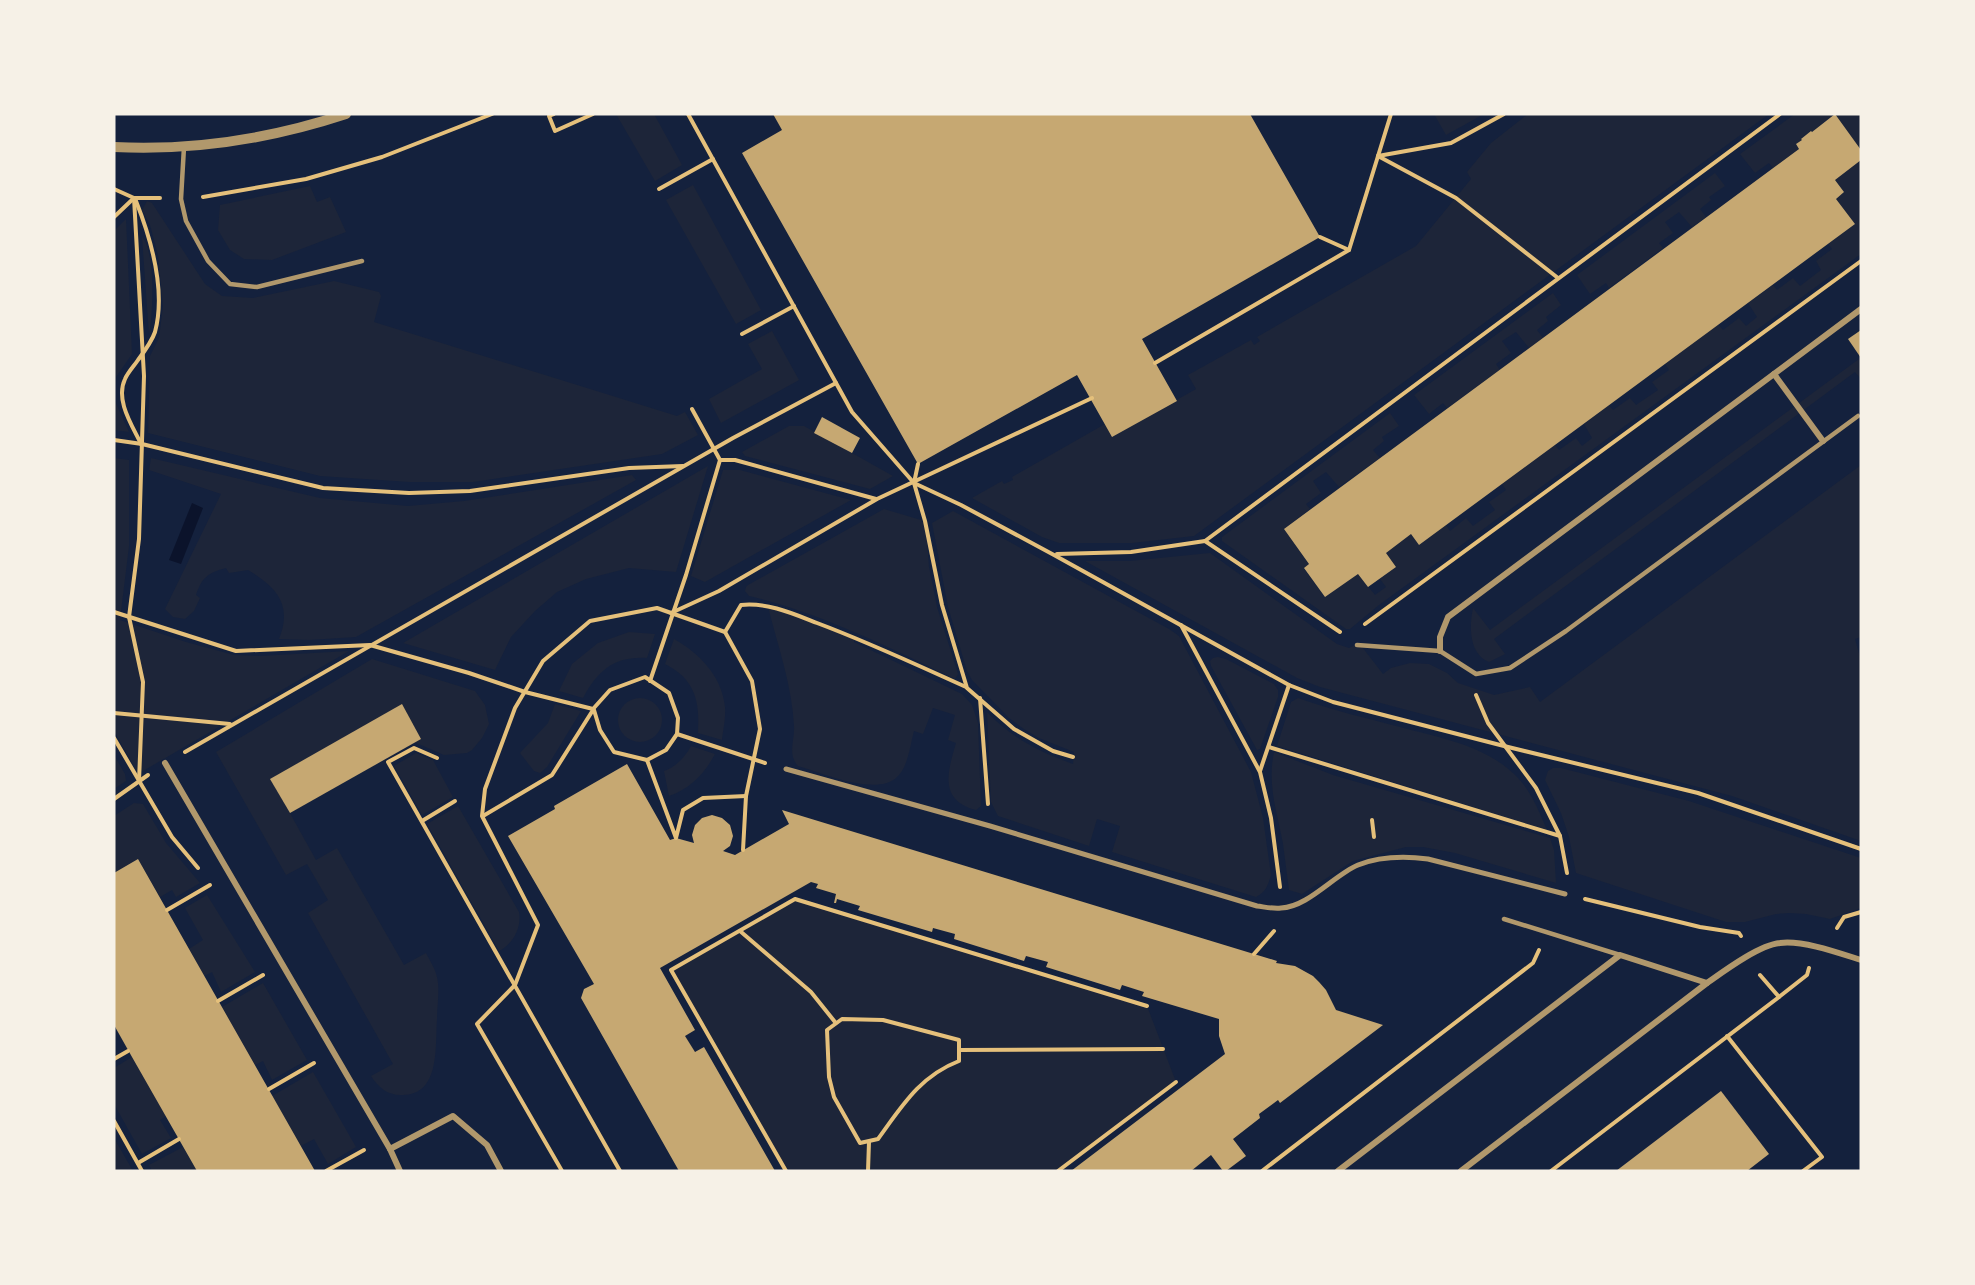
<svg xmlns="http://www.w3.org/2000/svg" width="1975" height="1285" viewBox="0 0 1975 1285" font-family="Lora,serif">
<style>
.green{fill:#1d2539}
.water{fill:#0b132b}
.building{fill:#c6a872}
.lines{fill:none;stroke-linecap:round;stroke-linejoin:round}
.path{stroke:#e5c07b;stroke-width:4}
.service{stroke:#b1986c;stroke-width:4.5}
.pedestrian{stroke:#b1986c;stroke-width:5}
.minor{stroke:#b1986c;stroke-width:6}
.tertiary{stroke:#b1986c;stroke-width:10}
</style>
<rect width="100%" height="100%" fill="#14213d"/>
<g class="green">
<path d="M 616,114 L 654,114 L 682,165 L 655,181 Z"/>
<path d="M 1434,114 L 1484,114 L 1446,135 Z"/>
<path d="M 1528,114 L 1769,114 L 1194,536 L 1132,543 L 1059,543 L 1042,537 L 972,498 L 1002,481 L 1004,484 L 1013,480 L 1012,477 L 1105,424 L 1113,436 L 1196,389 L 1188,375 L 1251,340 L 1254,345 L 1260,341 L 1257,337 L 1416,246 L 1471,179 L 1467,172 L 1491,143 Z"/>
<path d="M 1795,114 L 1861,114 L 1861,150 L 1834,114 L 1812,132 L 1811,131 L 1801,138 L 1802,140 L 1796,144 L 1799,149 L 1773,168 L 1769,163 L 1755,173 L 1740,154 Z"/>
<path d="M 1861,160 L 1861,254 L 1379,605 L 1350,629 L 1346,629 L 1222,541 L 1222,537 L 1390,413 L 1399,426 L 1382,437 L 1384,441 L 1373,450 L 1380,458 L 1339,487 L 1326,472 L 1313,481 L 1321,493 L 1306,504 L 1310,509 L 1284,529 L 1309,564 L 1304,569 L 1325,597 L 1358,574 L 1375,595 L 1386,587 L 1380,579 L 1396,567 L 1386,553 L 1411,534 L 1419,545 L 1446,525 L 1450,531 L 1466,518 L 1473,526 L 1495,510 L 1489,502 L 1506,490 L 1502,484 L 1555,445 L 1559,450 L 1576,438 L 1582,446 L 1592,438 L 1584,424 L 1609,405 L 1613,410 L 1630,398 L 1636,405 L 1658,390 L 1652,382 L 1669,370 L 1665,364 L 1718,324 L 1723,330 L 1739,318 L 1746,326 L 1757,317 L 1748,303 L 1773,285 L 1777,290 L 1793,278 L 1800,286 L 1821,270 L 1816,261 L 1832,249 L 1828,244 L 1855,224 L 1836,199 L 1844,192 L 1835,180 Z"/>
<path d="M 1715,173 L 1725,186 L 1709,197 L 1711,200 L 1700,209 L 1706,217 L 1692,227 L 1679,212 L 1665,222 L 1673,233 L 1659,243 L 1663,248 L 1609,288 L 1606,283 L 1590,294 L 1577,275 Z"/>
<path d="M 693,185 L 761,310 L 736,324 L 666,200 Z"/>
<path d="M 310,186 L 317,202 L 330,197 L 346,232 L 272,260 L 244,259 L 230,250 L 218,230 L 220,205 Z"/>
<path d="M 147,201 L 152,203 L 205,284 L 222,296 L 253,298 L 334,281 L 379,292 L 381,296 L 374,322 L 677,416 L 685,412 L 698,435 L 662,454 L 473,482 L 410,482 L 320,476 L 148,433 L 150,356 L 159,338 L 163,306 L 158,255 L 150,225 L 142,210 Z"/>
<path d="M 126,219 L 132,354 L 116,377 L 114,399 L 129,432 L 114,430 L 114,231 Z"/>
<path d="M 142,237 C 156,252 153,315 149,335 Z"/>
<path d="M 1553,293 L 1561,305 L 1546,317 L 1548,321 L 1537,330 L 1543,338 L 1529,348 L 1516,332 L 1502,341 L 1511,353 L 1496,364 L 1500,370 L 1447,408 L 1443,403 L 1429,414 L 1414,395 Z"/>
<path d="M 772,331 L 799,380 L 721,423 L 709,399 L 762,369 L 748,344 Z"/>
<path d="M 1859,359 L 1861,363 L 1861,379 L 1855,372 L 1494,639 L 1505,654 L 1489,662 C 1469,654 1469,627 1473,608 L 1490,630 Z"/>
<path d="M 789,426 L 804,426 L 893,476 L 870,489 L 745,456 L 742,452 Z"/>
<path d="M 114,458 L 129,460 L 129,546 L 120,620 L 186,642 L 234,655 L 260,656 L 349,651 L 143,771 L 136,770 L 114,731 Z"/>
<path d="M 151,458 L 320,498 L 408,506 L 464,501 L 632,475 L 636,480 L 356,637 L 309,640 L 279,639 C 293,604 276,587 248,570 L 229,573 L 226,568 C 208,573 202,577 196,595 L 200,598 L 194,611 L 185,619 L 173,617 L 165,609 L 221,494 L 149,470 Z"/>
<path d="M 1861,465 L 1861,637 L 1855,639 L 1861,660 L 1861,841 L 1732,796 L 1320,687 L 1297,678 L 1085,561 L 1130,561 L 1210,553 L 1337,644 L 1349,648 L 1359,643 L 1383,674 L 1391,668 L 1410,663 L 1429,664 L 1447,673 L 1458,683 L 1494,695 L 1530,687 L 1540,702 Z"/>
<path d="M 708,466 L 676,572 L 629,568 L 586,579 L 557,592 L 535,611 L 511,637 L 495,670 L 403,643 Z"/>
<path d="M 723,470 L 740,470 L 851,500 L 705,582 L 691,576 Z"/>
<path d="M 884,509 L 921,520 L 926,526 L 929,567 L 937,607 L 958,674 L 955,679 C 888,647 821,613 749,596 L 745,591 L 746,587 L 748,585 Z"/>
<path d="M 953,511 L 1169,629 L 1179,636 L 1251,772 L 1263,818 L 1271,875 C 1268,885 1266,892 1256,897 L 1112,852 L 1120,826 L 1097,819 L 1089,846 L 998,816 L 991,802 L 987,712 C 1012,738 1039,752 1073,764 L 1074,752 L 1039,738 L 1024,729 L 1009,718 L 972,680 L 967,671 L 948,607 L 932,523 Z"/>
<path d="M 768,607 L 855,637 L 854,642 L 962,694 L 972,705 L 978,723 L 981,806 L 976,810 C 938,800 948,771 956,743 L 948,740 L 955,715 L 933,708 L 923,734 L 914,731 C 910,746 908,768 896,778 C 875,796 822,773 798,766 C 787,754 795,740 794,726 C 792,686 778,646 768,607 Z"/>
<path d="M 629,632 L 655,634 L 647,658 C 615,656 598,670 583,698 L 559,691 L 572,664 L 598,643 Z"/>
<path d="M 674,639 C 699,653 722,676 725,707 C 726,718 723,730 722,740 L 698,733 C 700,701 695,679 665,664 Z"/>
<path d="M 1218,657 L 1226,659 L 1274,684 L 1278,690 L 1278,697 L 1260,749 L 1257,750 L 1211,666 L 1210,661 L 1213,658 Z"/>
<path d="M 372,659 L 475,691 L 485,705 L 489,724 L 482,738 L 472,750 L 467,753 L 444,755 L 414,742 L 271,779 L 316,860 L 337,848 L 404,965 L 426,953 C 430,961 435,968 437,977 C 440,990 437,1006 437,1019 C 435,1046 441,1096 401,1095 C 387,1095 378,1087 371,1076 L 393,1064 L 308,913 L 328,900 L 307,864 L 286,875 L 216,752 Z"/>
<path d="M 1298,698 C 1331,710 1366,718 1400,727 C 1441,738 1488,746 1518,778 C 1532,793 1539,811 1547,830 L 1277,746 L 1291,702 Z"/>
<circle cx="640" cy="720" r="22"/>
<path d="M 555,704 L 581,711 L 547,767 L 540,773 L 534,771 L 520,753 L 548,723 Z"/>
<path d="M 691,746 L 715,754 C 705,773 690,789 669,796 L 664,771 C 675,768 686,756 691,746 Z"/>
<path d="M 1274,752 L 1333,775 L 1550,838 L 1554,850 L 1556,883 L 1455,853 L 1423,847 L 1406,847 L 1353,861 L 1302,894 L 1289,890 C 1287,875 1285,859 1283,844 C 1277,811 1267,785 1274,752 Z"/>
<path d="M 416,753 L 433,760 L 453,797 L 422,815 L 394,766 Z"/>
<path d="M 114,755 L 125,774 L 126,781 L 114,789 Z"/>
<path d="M 1553,768 L 1561,768 L 1689,801 L 1861,858 L 1861,908 L 1830,919 L 1806,914 L 1789,913 L 1776,914 L 1745,922 L 1726,922 L 1576,873 L 1569,837 L 1561,813 L 1545,780 L 1548,771 Z"/>
<path d="M 134,803 L 143,804 L 166,843 L 200,883 L 176,897 L 172,890 L 160,897 L 138,859 L 114,873 L 114,816 Z"/>
<path d="M 458,806 L 519,912 C 522,927 513,944 499,951 L 427,824 Z"/>
<path d="M 207,895 L 255,972 L 221,992 L 212,972 L 204,976 L 189,949 L 203,940 L 185,908 L 183,909 Z"/>
<path d="M 795,899 L 1147,1006 L 1176,1082 L 1058,1171 L 786,1171 L 671,970 Z"/>
<path d="M 263,983 L 307,1060 L 272,1080 L 263,1061 L 255,1065 L 222,1007 Z"/>
<path d="M 132,1057 L 166,1116 L 160,1120 L 171,1138 L 142,1154 L 114,1104 L 114,1068 Z"/>
<path d="M 313,1072 L 356,1147 L 328,1164 L 314,1139 L 301,1146 L 272,1096 Z"/>
<path d="M 114,1138 L 133,1171 L 114,1171 Z"/>
<path d="M 183,1147 L 197,1171 L 152,1171 L 149,1165 Z"/>
</g>
<path class="water" d="M 192,503 L 203,508 L 181,564 L 169,560 Z"/>
<g class="building">
<path d="M 773,114 L 1250,114 L 1320,237 L 1142,339 L 1177,401 L 1112,437 L 1077,375 L 918,464 L 742,153 L 782,130 Z"/>
<path d="M 1835,114 L 1861,150 L 1861,160 L 1835,180 L 1844,192 L 1836,199 L 1855,224 L 1419,545 L 1411,534 L 1386,553 L 1396,567 L 1368,587 L 1358,574 L 1325,597 L 1304,568 L 1309,564 L 1284,529 L 1799,149 L 1796,144 L 1802,140 L 1801,139 L 1811,131 L 1812,132 Z"/>
<path d="M 1861,330 L 1861,358 L 1848,339 Z"/>
<path d="M 822,417 L 860,438 L 852,453 L 814,433 Z"/>
<path d="M 402,704 L 421,739 L 290,813 L 270,779 Z"/>
<path d="M 627,764 L 670,840 L 676,838 L 694,843 L 692,835 L 695,825 L 702,818 L 712,815 L 722,818 L 730,825 L 733,836 L 730,846 L 723,851 L 735,855 L 789,824 L 782,810 L 1277,961 L 1276,963 L 1295,966 L 1313,976 L 1319,982 L 1326,990 L 1336,1010 L 1383,1025 L 1280,1103 L 1278,1100 L 1259,1114 L 1260,1118 L 1233,1139 L 1246,1156 L 1226,1171 L 1223,1171 L 1211,1155 L 1191,1171 L 1071,1171 L 1225,1054 L 1219,1036 L 1219,1019 L 1142,996 L 1144,992 L 1122,985 L 1120,990 L 1046,967 L 1048,962 L 1026,956 L 1024,961 L 954,939 L 955,934 L 933,928 L 932,932 L 858,910 L 860,906 L 837,899 L 836,903 L 834,903 L 836,894 L 816,888 L 818,884 L 811,882 L 660,968 L 695,1030 L 685,1036 L 695,1052 L 704,1047 L 775,1171 L 679,1171 L 581,998 L 584,989 L 594,984 L 508,836 L 555,809 L 554,806 Z"/>
<path d="M 138,859 L 189,949 L 315,1171 L 197,1171 L 132,1057 L 114,1025 L 114,873 Z"/>
<path d="M 1721,1091 L 1769,1154 L 1747,1171 L 1616,1171 Z"/>
</g>
<g class="lines">
<g class="path">
<path d="M 554,114 L 549,116 L 555,131 L 593,114"/>
<path d="M 688,114 L 852,412 L 914,483 L 961,505 L 1054,555 L 1289,685 L 1333,702 L 1504,746 L 1698,793 L 1861,849"/>
<path d="M 1378,156 L 1456,198 L 1558,278"/>
<path d="M 1378,156 L 1451,143 L 1504,114"/>
<path d="M 114,189 L 134,198 L 160,198"/>
<path d="M 659,189 L 713,159"/>
<path d="M 203,197 L 306,179 L 382,157 L 492,114"/>
<path d="M 134,198 L 144,376 L 139,539 L 129,617 L 143,682 L 139,781"/>
<path d="M 136,201 C 151,239 166,291 155,332 C 152,341 144,352 138,360 C 134,366 128,372 125,379 C 115,400 132,425 141,444"/>
<path d="M 114,217 L 134,198"/>
<path d="M 1320,237 L 1349,250"/>
<path d="M 742,334 L 794,306"/>
<path d="M 1155,363 L 1349,250 L 1391,114"/>
<path d="M 692,409 L 720,460 L 735,460 L 876,499"/>
<path d="M 114,440 L 142,444 L 323,488 L 409,493 L 470,491 L 629,468 L 683,466"/>
<path d="M 918,464 L 914,483 L 925,521 L 942,605 L 967,688 L 1014,729 L 1053,751 L 1073,757"/>
<path d="M 1057,554 L 1131,552 L 1205,541"/>
<path d="M 114,612 L 236,651 L 370,645 L 469,673 L 525,692 L 593,709 L 610,690 L 645,677 L 669,693 L 678,718 L 677,734 L 765,763"/>
<path d="M 671,613 L 719,591 L 877,499 L 1092,398"/>
<path d="M 1365,624 L 1861,261"/>
<path d="M 1181,625 L 1260,772 L 1271,818 L 1280,887"/>
<path d="M 725,632 L 741,605 C 767,602 794,614 817,623 C 868,642 917,665 966,687"/>
<path d="M 1340,632 L 1205,541 L 1780,114"/>
<path d="M 650,681 L 686,575 L 720,460"/>
<path d="M 1476,695 L 1488,723 L 1536,788 L 1560,836 L 1567,873"/>
<path d="M 980,698 L 988,804"/>
<path d="M 594,710 L 600,730 L 614,752 L 647,760 L 666,750 L 677,734"/>
<path d="M 114,713 L 230,724"/>
<path d="M 114,738 L 172,837 L 198,868"/>
<path d="M 1269,747 L 1560,836"/>
<path d="M 185,752 L 733,438 L 836,383"/>
<path d="M 437,758 L 414,748 L 388,762 L 620,1171"/>
<path d="M 647,760 L 676,838 L 683,810 L 703,798 L 746,796"/>
<path d="M 1260,771 L 1289,685"/>
<path d="M 114,799 L 148,775"/>
<path d="M 483,816 L 552,775 L 593,710"/>
<path d="M 1372,820 L 1374,837"/>
<path d="M 422,821 L 455,801"/>
<path d="M 1585,899 L 1700,927 L 1739,933 L 1741,936"/>
<path d="M 167,910 L 210,885"/>
<path d="M 1837,928 L 1844,917 L 1861,912"/>
<path d="M 740,931 L 811,992 L 835,1022"/>
<path d="M 1254,954 L 1274,931"/>
<path d="M 1760,975 L 1779,997"/>
<path d="M 218,1001 L 263,975"/>
<path d="M 842,1019 L 883,1020 L 959,1040 L 959,1061 C 920,1076 902,1106 878,1139 L 860,1143 L 834,1097 L 829,1077 L 827,1030 Z"/>
<path d="M 1727,1036 L 1822,1157 L 1803,1171"/>
<path d="M 959,1050 L 1163,1049"/>
<path d="M 114,1059 L 128,1051"/>
<path d="M 269,1089 L 314,1063"/>
<path d="M 114,1121 L 142,1171"/>
<path d="M 138,1163 L 179,1139"/>
<path d="M 326,1171 L 364,1150"/>
<path d="M 562,1171 L 477,1024 L 515,985 L 538,925 L 482,816 L 485,789 L 515,708 L 543,661 L 590,621 L 657,608 L 725,632 L 752,681 L 760,729 L 746,796 L 743,850"/>
<path d="M 786,1171 L 671,970 L 795,899 L 1147,1006"/>
<path d="M 868,1171 L 869,1142"/>
<path d="M 1058,1171 L 1176,1082"/>
<path d="M 1262,1171 L 1533,963 L 1539,950"/>
<path d="M 1551,1171 L 1779,997 L 1807,975 L 1809,968"/>
</g>
<g class="service">
<path d="M 184,147 L 181,199 L 186,221 L 208,261 L 230,284 L 257,287 L 362,261"/>
<path d="M 1357,645 L 1440,651 L 1476,674 L 1510,668 L 1566,631 L 1858,416"/>
<path d="M 1504,919 L 1620,955"/>
</g>
<path class="pedestrian" d="M 786,769 L 990,826 L 1257,906 C 1265,907 1273,909 1281,908 C 1308,907 1334,875 1358,865 C 1381,856 1404,856 1428,859 L 1565,894"/>
<g class="minor">
<path d="M 1774,374 L 1823,441"/>
<path d="M 1440,651 L 1440,637 L 1448,617 L 1861,309"/>
<path d="M 165,763 L 390,1149 L 400,1171"/>
<path d="M 390,1149 L 453,1116 L 487,1145 L 501,1171"/>
<path d="M 1338,1171 L 1620,955 L 1707,983"/>
<path d="M 1461,1171 L 1707,983 C 1724,971 1759,945 1780,943 C 1803,940 1839,953 1861,960"/>
</g>
<path class="tertiary" d="M 114,147 C 193,151 270,139 346,114"/>
</g>
<rect width="1975" height="1285" fill="none" stroke="#f6f1e7" stroke-width="231"/>
</svg>
